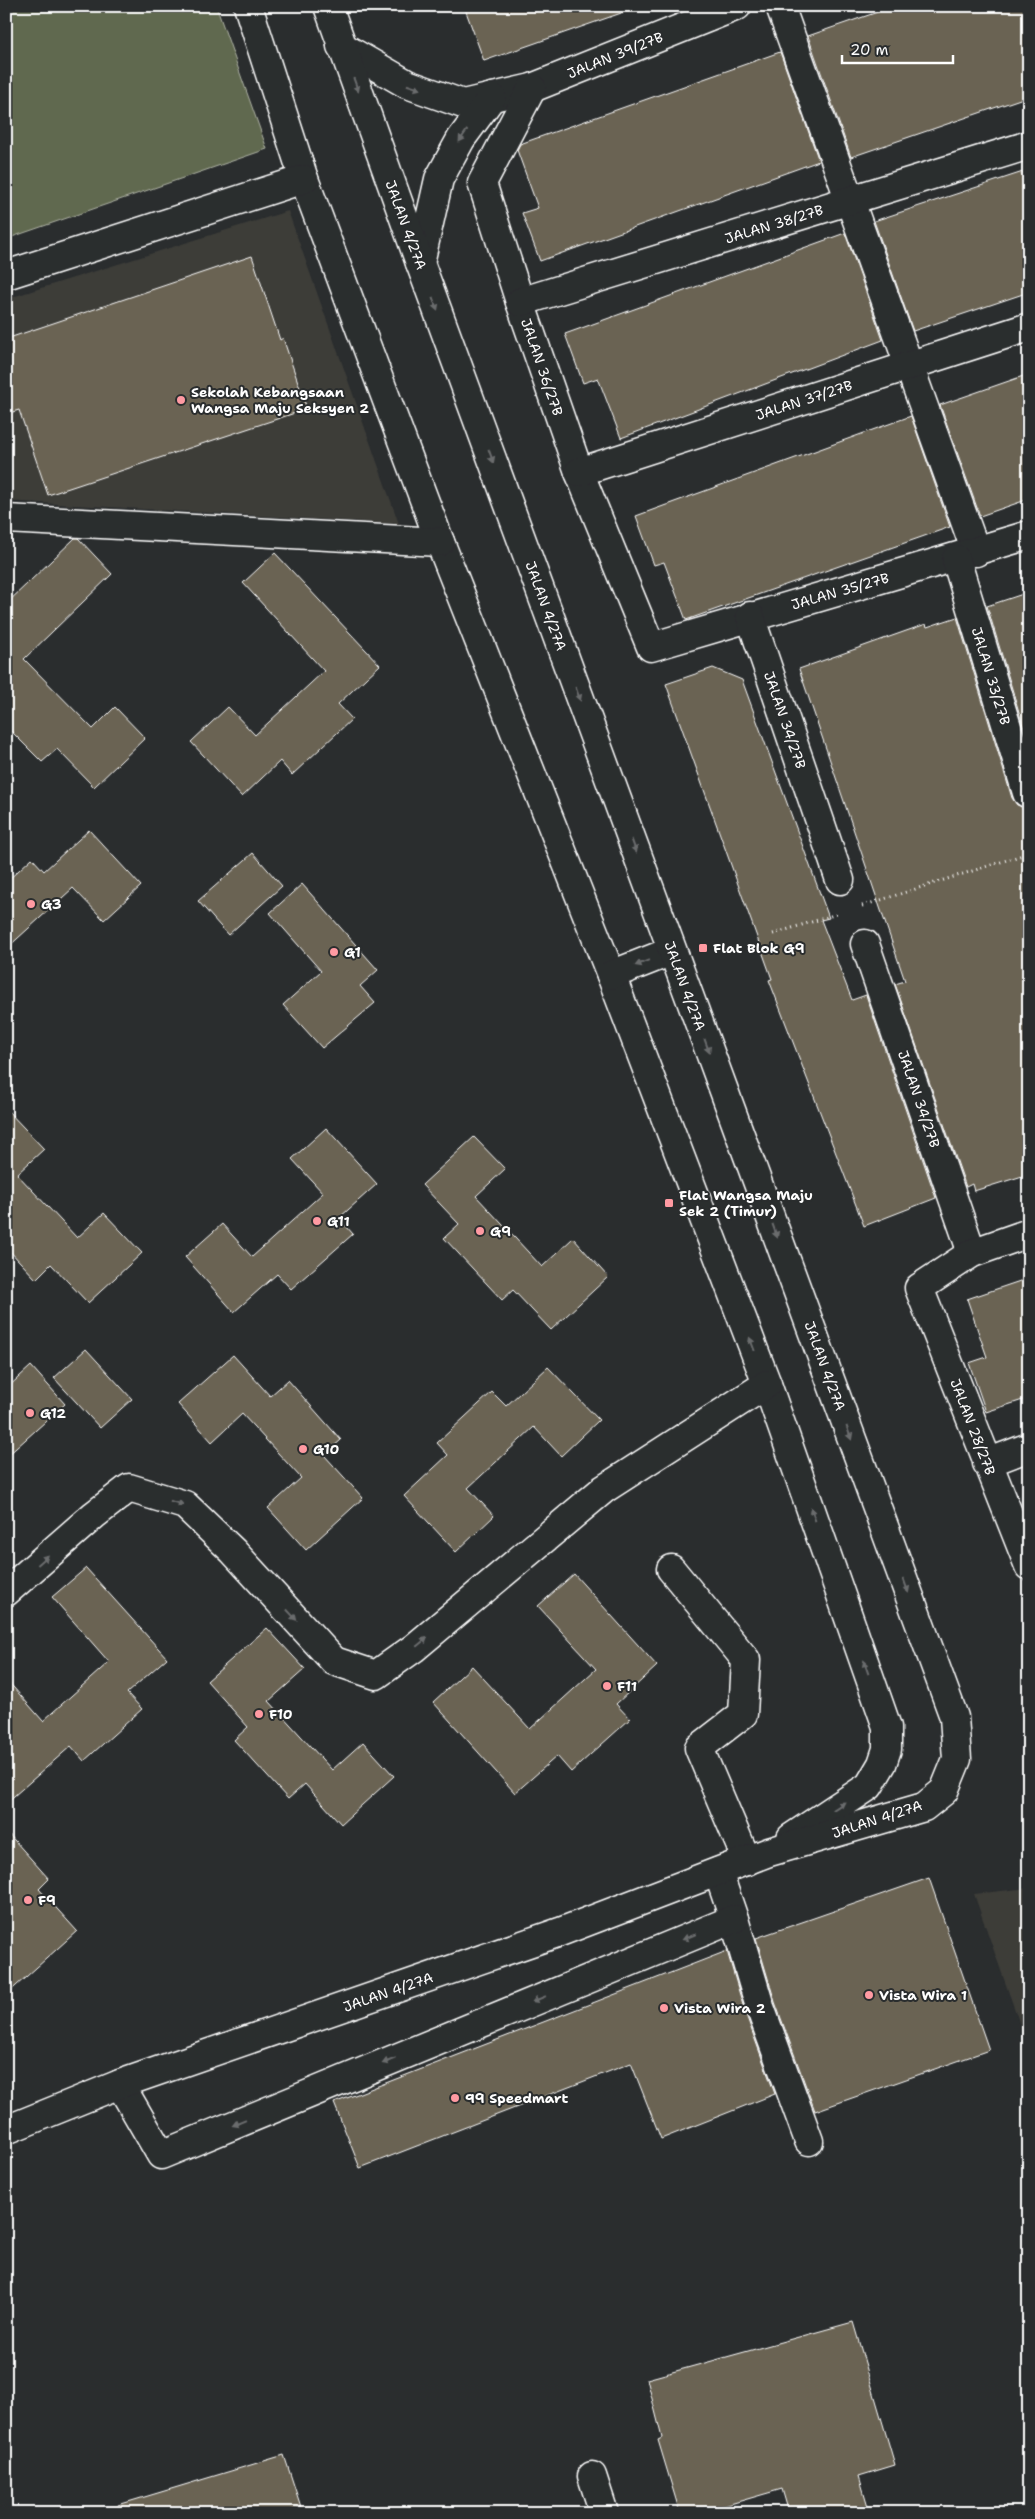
<svg xmlns="http://www.w3.org/2000/svg" width="1035" height="2519" viewBox="0 0 1035 2519" font-family="'Shantell Sans',sans-serif">
<style>
.built{fill:#3d3d39}
.green{fill:#61694f;stroke:#b0b4a7}
.building{fill:#6a6353;stroke:#fff}
.lines{fill:none;stroke-linecap:round;stroke-linejoin:round}
.minor-casing{stroke:#fff;stroke-width:31}
.path{stroke:#fff;stroke-width:3;stroke-dasharray:1 4;stroke-linecap:butt}
.minor{stroke:#2a2d2e;stroke-width:28}
.oneway{fill:#6a6c6d}
.poi-dot{fill:#ff9aa2;stroke:#2a2d2e;stroke-width:2}
.labels{text-anchor:middle;dominant-baseline:central;stroke-width:4;stroke-linejoin:round;paint-order:stroke}
.street-label{font-size:14px;fill:#fff;stroke:#2a2d2e}
.poi-label{font-size:14px;font-weight:bold;fill:#fff;stroke:#2a2d2e;text-anchor:start}
</style>
<rect width="100%" height="100%" fill="#2a2d2e"/>
<filter id="ink" filterUnits="userSpaceOnUse"><feTurbulence type="fractalNoise" baseFrequency=".02" numOctaves="2"/><feDisplacementMap in="SourceGraphic" scale="10" xChannelSelector="R" yChannelSelector="G"/><feConvolveMatrix kernelMatrix="1 2 1 2 8 2 1 2 1" color-interpolation-filters="sRGB"/></filter>
<g filter="url(#ink)">
<g class="built">
<path d="M 288,211 L 399,524 L 6,501 L 6,299 Z"/>
<path d="M 1029,1888 L 1029,2050 L 974,1894 Z"/>
</g>
<path class="green" d="M 6,6 L 216,6 L 267,149 L 6,239 Z"/>
<g class="building">
<path d="M 464,6 L 626,6 L 627,11 L 484,61 Z"/>
<path d="M 895,6 L 1029,6 L 1029,96 L 851,157 L 808,36 Z"/>
<path d="M 780,52 L 819,161 L 540,261 L 522,213 L 538,208 L 517,150 L 520,144 Z"/>
<path d="M 1029,170 L 1029,292 L 913,331 L 874,221 Z"/>
<path d="M 845,233 L 883,340 L 621,438 L 598,378 L 583,383 L 565,334 Z"/>
<path d="M 252,256 L 280,340 L 283,338 L 307,409 L 48,495 L 19,410 L 6,414 L 6,339 Z"/>
<path d="M 1029,374 L 1029,499 L 980,516 L 940,405 Z"/>
<path d="M 911,416 L 950,527 L 686,620 L 664,562 L 654,565 L 636,516 Z"/>
<path d="M 75,538 L 78,538 L 112,574 L 24,659 L 93,729 L 115,707 L 145,738 L 94,787 L 57,749 L 42,762 L 6,726 L 6,604 Z"/>
<path d="M 275,553 L 380,665 L 338,704 L 352,719 L 292,775 L 280,761 L 242,797 L 191,742 L 228,707 L 255,735 L 324,671 L 243,583 Z"/>
<path d="M 1029,592 L 1029,745 L 987,606 Z"/>
<path d="M 957,617 L 1012,798 L 1017,805 L 1029,808 L 1029,1174 L 974,1191 L 972,1184 L 966,1187 L 895,984 L 905,981 L 799,669 L 926,624 L 927,627 Z"/>
<path d="M 713,668 L 742,680 L 829,918 L 821,920 L 852,1000 L 866,995 L 936,1198 L 864,1226 L 769,980 L 772,979 L 666,684 Z"/>
<path d="M 89,830 L 141,886 L 104,920 L 73,888 L 6,949 L 6,882 L 32,858 L 44,871 Z"/>
<path d="M 253,853 L 282,886 L 228,935 L 198,901 Z"/>
<path d="M 302,884 L 378,970 L 360,986 L 375,1003 L 322,1048 L 283,1005 L 321,971 L 270,913 Z"/>
<path d="M 6,1109 L 44,1149 L 17,1174 L 77,1238 L 104,1213 L 142,1253 L 88,1303 L 51,1264 L 36,1279 L 6,1247 Z"/>
<path d="M 326,1128 L 377,1184 L 339,1218 L 353,1234 L 291,1289 L 277,1274 L 234,1312 L 185,1257 L 222,1224 L 252,1257 L 323,1193 L 292,1159 Z"/>
<path d="M 474,1137 L 505,1169 L 476,1196 L 542,1267 L 573,1238 L 608,1277 L 551,1330 L 513,1290 L 502,1300 L 444,1238 L 459,1224 L 422,1185 Z"/>
<path d="M 1029,1278 L 1029,1398 L 986,1412 L 969,1363 L 987,1357 L 967,1299 Z"/>
<path d="M 86,1349 L 132,1399 L 100,1428 L 54,1378 Z"/>
<path d="M 233,1355 L 270,1396 L 288,1380 L 341,1440 L 324,1455 L 363,1498 L 306,1550 L 268,1508 L 301,1478 L 242,1414 L 212,1442 L 178,1404 Z"/>
<path d="M 31,1366 L 65,1404 L 6,1457 L 6,1389 Z"/>
<path d="M 548,1367 L 599,1420 L 561,1456 L 534,1427 L 468,1488 L 494,1516 L 456,1552 L 404,1496 L 448,1455 L 437,1443 L 492,1392 L 506,1406 Z"/>
<path d="M 86,1568 L 167,1658 L 127,1693 L 142,1709 L 84,1761 L 71,1746 L 6,1803 L 6,1679 L 43,1721 L 109,1662 L 52,1597 Z"/>
<path d="M 574,1574 L 657,1666 L 616,1704 L 630,1719 L 571,1772 L 557,1756 L 515,1793 L 433,1702 L 472,1666 L 530,1729 L 596,1669 L 538,1606 Z"/>
<path d="M 267,1628 L 305,1669 L 269,1701 L 332,1770 L 363,1742 L 394,1776 L 341,1824 L 305,1784 L 288,1799 L 234,1740 L 248,1727 L 207,1681 Z"/>
<path d="M 6,1831 L 49,1879 L 39,1889 L 77,1931 L 6,1995 Z"/>
<path d="M 929,1878 L 989,2050 L 815,2111 L 775,2002 L 756,1938 Z"/>
<path d="M 727,1951 L 745,2012 L 775,2094 L 661,2139 L 631,2063 L 360,2168 L 334,2103 Z"/>
<path d="M 853,2322 L 895,2465 L 859,2476 L 870,2513 L 789,2513 L 782,2489 L 699,2513 L 680,2513 L 658,2440 L 662,2438 L 647,2379 Z"/>
<path d="M 284,2455 L 301,2507 L 283,2513 L 119,2513 L 118,2505 Z"/>
</g>
<g class="lines">
<defs>
<g id="minor">
<path d="M 248,6 L 304,179 L 440,542 L 611,975 L 767,1384 L 887,1727 L 887,1749 L 882,1764 L 869,1786 L 791,1838"/>
<path d="M 780,6 L 976,552"/>
<path d="M 341,46 L 407,84 L 463,104 L 532,88 L 737,6"/>
<path d="M 532,88 L 482,183 L 520,302 L 579,472 L 651,647 L 1029,535"/>
<path d="M 420,263 L 439,179 L 461,139 L 492,97"/>
<path d="M 6,275 L 304,179"/>
<path d="M 520,302 L 1029,145"/>
<path d="M 579,472 L 1029,327"/>
<path d="M 6,519 L 440,542"/>
<path d="M 956,559 L 1027,793"/>
<path d="M 750,616 L 840,880"/>
<path d="M 865,944 L 972,1253"/>
<path d="M 611,975 L 672,951"/>
<path d="M 1029,1233 L 972,1253 L 919,1288 L 1029,1566"/>
<path d="M 987,1463 L 1029,1447"/>
<path d="M 671,1569 L 746,1660 L 743,1714 L 699,1748 L 747,1861"/>
<path d="M 6,1592 L 94,1515 L 129,1488 L 185,1505 L 233,1551 L 334,1661 L 376,1675 L 414,1648 L 604,1489 L 767,1384"/>
<path d="M 718,1872 L 734,1919 L 760,2007 L 809,2141"/>
<path d="M 120,2084 L 161,2155 L 734,1919"/>
<path d="M 6,2130 L 120,2084 L 560,1932 L 769,1852 L 924,1807 L 944,1791 L 957,1759 L 954,1717 L 420,263 L 328,6"/>
<path d="M 592,2476 L 604,2513"/>
</g>
</defs>
<use href="#minor" class="minor-casing"/>
<g class="path">
<path d="M 862,906 L 1029,853"/>
<path d="M 773,934 L 837,914"/>
</g>
<use href="#minor" class="minor"/>
</g>
<defs><path id="oneway-solid" d="M-6-.8H1V-3.2L6.5 0L1 3.2V.8H-6Z" transform="scale(1.25)"/></defs>
<g class="oneway">
<use href="#oneway-solid" transform="translate(356 85) rotate(70)"/>
<use href="#oneway-solid" transform="translate(414 87) rotate(18)"/>
<use href="#oneway-solid" transform="translate(463 136) rotate(124)"/>
<use href="#oneway-solid" transform="translate(435 304) rotate(70)"/>
<use href="#oneway-solid" transform="translate(491 456) rotate(70)"/>
<use href="#oneway-solid" transform="translate(578 694) rotate(70)"/>
<use href="#oneway-solid" transform="translate(634 846) rotate(70)"/>
<use href="#oneway-solid" transform="translate(642 963) rotate(158)"/>
<use href="#oneway-solid" transform="translate(707 1046) rotate(70)"/>
<use href="#oneway-solid" transform="translate(775 1231) rotate(70)"/>
<use href="#oneway-solid" transform="translate(752 1344) rotate(-111)"/>
<use href="#oneway-solid" transform="translate(849 1433) rotate(70)"/>
<use href="#oneway-solid" transform="translate(177 1503) rotate(18)"/>
<use href="#oneway-solid" transform="translate(813 1514) rotate(-109)"/>
<use href="#oneway-solid" transform="translate(43 1560) rotate(-42)"/>
<use href="#oneway-solid" transform="translate(906 1586) rotate(70)"/>
<use href="#oneway-solid" transform="translate(292 1615) rotate(47)"/>
<use href="#oneway-solid" transform="translate(422 1642) rotate(-40)"/>
<use href="#oneway-solid" transform="translate(866 1667) rotate(-109)"/>
<use href="#oneway-solid" transform="translate(839 1806) rotate(-34)"/>
<use href="#oneway-solid" transform="translate(689 1937) rotate(158)"/>
<use href="#oneway-solid" transform="translate(539 1999) rotate(158)"/>
<use href="#oneway-solid" transform="translate(389 2061) rotate(158)"/>
<use href="#oneway-solid" transform="translate(239 2123) rotate(158)"/>
</g>
</g>
<g class="poi-dot">
<circle cx="181" cy="400" r="5"/>
<circle cx="31" cy="904" r="5"/>
<rect x="698" y="943" width="10" height="10" rx="2.5"/>
<circle cx="334" cy="952" r="5"/>
<rect x="664" y="1198" width="10" height="10" rx="2.5"/>
<circle cx="317" cy="1221" r="5"/>
<circle cx="480" cy="1231" r="5"/>
<circle cx="30" cy="1413" r="5"/>
<circle cx="303" cy="1449" r="5"/>
<circle cx="607" cy="1686" r="5"/>
<circle cx="259" cy="1714" r="5"/>
<circle cx="28" cy="1900" r="5"/>
<circle cx="869" cy="1995" r="5"/>
<circle cx="664" cy="2008" r="5"/>
<circle cx="455" cy="2098" r="5"/>
</g>
<g class="labels">
<g class="street-label">
<text transform="translate(615 55) rotate(-22)">JALAN 39/27B</text>
<text transform="translate(774 224) rotate(-17)">JALAN 38/27B</text>
<text transform="translate(406 225) rotate(70)">JALAN 4/27A</text>
<text transform="translate(542 367) rotate(71)">JALAN 36/27B</text>
<text transform="translate(804 400) rotate(-18)">JALAN 37/27B</text>
<text transform="translate(840 591) rotate(-16)">JALAN 35/27B</text>
<text transform="translate(546 606) rotate(70)">JALAN 4/27A</text>
<text transform="translate(991 676) rotate(73)">JALAN 33/27B</text>
<text transform="translate(785 720) rotate(71)">JALAN 34/27B</text>
<text transform="translate(685 986) rotate(70)">JALAN 4/27A</text>
<text transform="translate(919 1099) rotate(71)">JALAN 34/27B</text>
<text transform="translate(825 1366) rotate(70)">JALAN 4/27A</text>
<text transform="translate(973 1427) rotate(69)">JALAN 28/27B</text>
<text transform="translate(877 1819) rotate(-18)">JALAN 4/27A</text>
<text transform="translate(388 1992) rotate(-19)">JALAN 4/27A</text>
</g>
<g class="poi-label">
<text x="191" y="392">Sekolah Kebangsaan<tspan x="191" dy="16">Wangsa Maju Seksyen 2</tspan></text>
<text x="41" y="904">G3</text>
<text x="713" y="948">Flat Blok G9</text>
<text x="344" y="952">G1</text>
<text x="679" y="1195">Flat Wangsa Maju<tspan x="679" dy="16">Sek 2 (Timur)</tspan></text>
<text x="327" y="1221">G11</text>
<text x="490" y="1231">G9</text>
<text x="40" y="1413">G12</text>
<text x="313" y="1449">G10</text>
<text x="617" y="1686">F11</text>
<text x="269" y="1714">F10</text>
<text x="38" y="1900">F9</text>
<text x="879" y="1995">Vista Wira 1</text>
<text x="674" y="2008">Vista Wira 2</text>
<text x="465" y="2098">99 Speedmart</text>
</g>
</g>
<rect width="1035" height="2519" fill="none" stroke="#2a2d2e" stroke-width="25"/>
<rect x="12" y="12" width="1010" height="2494" fill="none" stroke="#fff" stroke-width="2" filter="url(#ink)"/>
<path d="M842 55v8h111v-8" fill="none" stroke="#ffffff" stroke-width="2.5"/>
<text x="850" y="55" font-size="15" fill="#ffffff" stroke="#2a2d2e" stroke-width="4" paint-order="stroke">20 m</text>
</svg>
